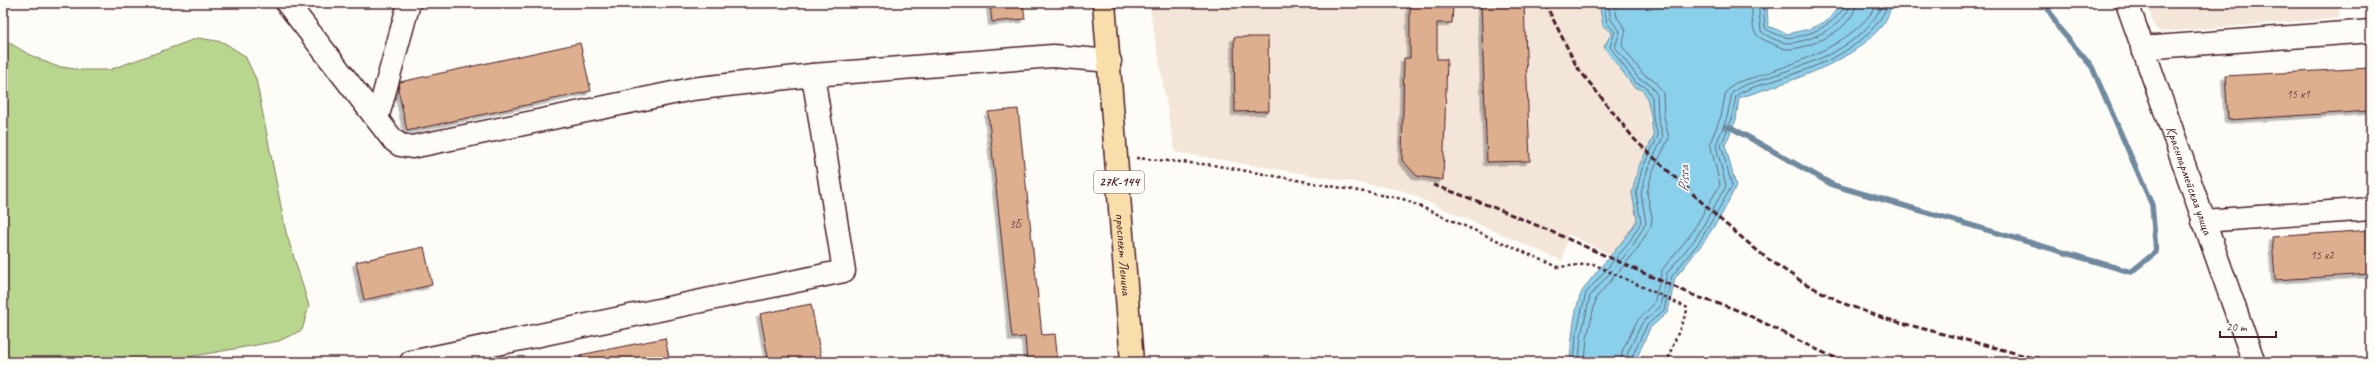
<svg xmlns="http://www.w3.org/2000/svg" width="2374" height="365" viewBox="0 0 2374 365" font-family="Caveat,sans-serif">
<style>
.built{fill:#f3e5d8}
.green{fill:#b8d68e;stroke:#817a5c}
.water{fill:#8ad0eb;stroke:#70899e}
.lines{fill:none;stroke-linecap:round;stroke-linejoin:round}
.shore{stroke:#646678;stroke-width:1}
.stream{stroke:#70899e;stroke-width:5.5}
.building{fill:#ddaf8e;stroke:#4a1f2b;filter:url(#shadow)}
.minor-casing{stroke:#4a1f2b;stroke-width:25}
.major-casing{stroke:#4a1f2b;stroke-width:25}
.path{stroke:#4a1f2b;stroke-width:2.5;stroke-dasharray:3 3;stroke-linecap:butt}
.minor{stroke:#fdfcf7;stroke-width:22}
.major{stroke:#f8deab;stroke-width:22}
.rail{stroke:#4a1f2b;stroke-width:3;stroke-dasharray:6 3;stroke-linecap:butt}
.labels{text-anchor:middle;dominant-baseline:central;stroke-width:3.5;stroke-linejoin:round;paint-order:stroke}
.number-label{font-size:12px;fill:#6f4344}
.shield{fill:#fdfcf7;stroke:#806168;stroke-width:1}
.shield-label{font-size:13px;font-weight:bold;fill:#4a1f2b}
.street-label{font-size:14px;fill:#4a1f2b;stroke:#fdfcf7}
.water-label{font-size:15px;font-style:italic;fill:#5d5465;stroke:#fdfcf7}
</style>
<defs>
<filter id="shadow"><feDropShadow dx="-3.5" dy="3.5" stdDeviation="0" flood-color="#0004"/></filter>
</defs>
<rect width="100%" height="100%" fill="#fdfcf7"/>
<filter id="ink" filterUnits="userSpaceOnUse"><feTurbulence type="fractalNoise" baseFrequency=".025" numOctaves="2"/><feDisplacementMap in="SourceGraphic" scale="8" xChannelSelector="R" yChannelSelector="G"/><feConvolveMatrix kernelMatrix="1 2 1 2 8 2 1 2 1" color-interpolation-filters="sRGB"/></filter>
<g filter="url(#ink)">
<g class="built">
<path d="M 1149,3 L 1599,3 L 1603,26 L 1612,32 L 1649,99 L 1649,119 L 1654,136 L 1638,168 L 1632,193 L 1637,220 L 1624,242 L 1613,256 L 1568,234 L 1562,261 L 1401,190 L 1175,152 Z"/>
<path d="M 2147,3 L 2338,3 L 2339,18 L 2160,32 L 2154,26 Z"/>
</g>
<path class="green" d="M 198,38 L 223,42 L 245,56 L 256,79 L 286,232 L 309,306 L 302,330 L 279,341 L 160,362 L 3,362 L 3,39 L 30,55 L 55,66 L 82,70 L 109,70 Z"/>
<path class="water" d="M 1599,3 L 1767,3 L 1768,26 L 1787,34 L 1809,29 L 1827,21 L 1842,3 L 1893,3 C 1890,9 1888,17 1884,23 C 1854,64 1786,82 1739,98 L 1736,120 L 1725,145 L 1736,186 L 1722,214 L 1703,243 L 1675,278 L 1668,312 L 1650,328 L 1635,362 L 1570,362 C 1571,345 1574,304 1583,290 C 1600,265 1621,247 1637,220 L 1632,193 L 1638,168 L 1654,136 C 1650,120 1651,103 1643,90 L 1634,87 L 1604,47 L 1612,32 L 1603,26 Z"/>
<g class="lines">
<g class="shore">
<path d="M 1752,3 C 1752,12 1751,26 1756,34 C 1759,38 1764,40 1769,42 C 1774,44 1780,48 1786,49 C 1808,50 1855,29 1856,3"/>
<path d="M 1758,3 L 1761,31 C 1766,36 1779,42 1786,43 C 1805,44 1849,25 1850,3"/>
<path d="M 1763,3 L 1765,28 C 1770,32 1779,36 1785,37 C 1802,41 1843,21 1845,3"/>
<path d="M 1574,362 L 1576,335 L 1586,293 L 1628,244 L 1641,222 L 1636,193 L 1642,169 L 1658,136 L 1653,119 L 1652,97 L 1646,87 L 1636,83 L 1610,47 L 1615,32 L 1607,23 L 1603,3"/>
<path d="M 1579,362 L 1581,336 L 1590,296 L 1632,247 L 1646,223 L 1641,193 L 1647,171 L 1663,137 L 1658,118 L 1657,95 L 1649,83 L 1639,79 L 1615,47 L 1620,31 L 1611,20 L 1608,3"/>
<path d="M 1585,362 L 1587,337 L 1596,298 L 1636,251 L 1651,226 L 1652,217 L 1647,193 L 1652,173 L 1669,138 L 1664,117 L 1663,93 L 1653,79 L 1643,74 L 1622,46 L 1626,30 L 1617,17 L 1614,3"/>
<path d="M 1620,362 L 1623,349 L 1637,321 L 1654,304 L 1662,270 L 1691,234 L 1720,185 L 1710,143 L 1721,116 L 1726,92 L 1735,83 C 1778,70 1858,46 1877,3"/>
<path d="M 1626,362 L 1628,352 L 1642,323 L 1660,307 L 1667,273 L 1696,238 L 1726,186 L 1716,145 L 1727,117 L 1732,93 C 1739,85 1756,82 1766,78 C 1809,63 1864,49 1883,3"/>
<path d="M 1631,362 L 1633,354 L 1647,325 L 1664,310 L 1672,276 L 1700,241 L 1732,186 L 1721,145 L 1732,119 L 1736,96 C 1746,88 1764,84 1776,80 C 1821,65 1869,49 1889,3"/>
</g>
<path class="stream" d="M 1726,127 L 1732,128 L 1833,185 L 2131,272 L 2156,252 L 2152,205 L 2092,67 L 2058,27 L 2045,3"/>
</g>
<g class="building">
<path d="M 990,3 L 1023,3 L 1025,19 L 992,22 Z"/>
<path d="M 1410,3 L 1453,3 L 1452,23 L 1437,23 L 1437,59 L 1447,59 L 1443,180 L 1417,176 L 1402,160 L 1404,58 L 1410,58 Z"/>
<path d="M 1481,3 L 1524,3 L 1530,161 L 1487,162 Z"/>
<path d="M 1234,37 L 1268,37 L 1269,111 L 1235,112 Z"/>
<path d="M 580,43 L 591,91 L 407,131 L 398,89 L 400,82 Z"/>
<path d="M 2371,68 L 2371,111 L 2228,120 L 2225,76 Z"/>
<path d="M 1018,109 L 1042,335 L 1055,334 L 1058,362 L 1027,362 L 1025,337 L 1012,338 L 988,112 Z"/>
<path d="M 2371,230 L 2371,274 L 2275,280 L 2272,237 Z"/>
<path d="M 424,247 L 432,285 L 364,300 L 356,262 Z"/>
<path d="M 811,304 L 822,362 L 769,362 L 760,314 Z"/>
<path d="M 665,338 L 670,362 L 581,362 L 580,355 Z"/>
</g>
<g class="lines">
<defs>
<g id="minor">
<path d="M 287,3 L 393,140 L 400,145 L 412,147 L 692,89 L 813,75"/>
<path id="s1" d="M 2127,3 L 2252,357"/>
<path d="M 2142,48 L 2371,31"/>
<path d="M 377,119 L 409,3"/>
<path d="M 2203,221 L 2371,209"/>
<path d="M 411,362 L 844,271 L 813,75 L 1053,56 L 1110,61"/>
</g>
<g id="major">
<path id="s2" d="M 1104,3 L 1132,362"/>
</g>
</defs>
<use href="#minor" class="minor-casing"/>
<use href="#major" class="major-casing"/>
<path class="path" d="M 1136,158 L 1213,165 L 1403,199 L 1558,267 L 1593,264 L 1688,308 L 1670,353 L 1668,362"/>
<use href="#minor" class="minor"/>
<use href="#major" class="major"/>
<g class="rail">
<path d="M 1545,3 L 1577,67 L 1635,140 L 1722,221 L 1765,257 L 1804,283 L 1845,304 L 1883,318 L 2030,357 L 2064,362"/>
<path d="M 1433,185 C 1524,216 1606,257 1693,295 C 1708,302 1724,304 1739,311 C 1775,327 1809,348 1846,362"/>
</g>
</g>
</g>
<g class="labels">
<g class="number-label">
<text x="2298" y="94">15 к1</text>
<text x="1015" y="224">3Б</text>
<text x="2322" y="255">15 к2</text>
</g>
<rect class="shield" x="1094" y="171" width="50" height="22" rx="3"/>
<g class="shield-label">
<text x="1119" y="182">27К-144</text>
</g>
<g class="street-label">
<text stroke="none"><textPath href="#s1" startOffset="188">Красноармейская улица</textPath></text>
<text stroke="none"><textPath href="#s2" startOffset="252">проспект Ленина</textPath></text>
</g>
<g class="water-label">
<text transform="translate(1684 179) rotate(-88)">Pissa</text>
</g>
</g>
<rect width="2374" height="365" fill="none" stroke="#fdfcf7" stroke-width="16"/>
<rect x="8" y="8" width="2358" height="349" fill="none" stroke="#4a1f2b" stroke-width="1.5" filter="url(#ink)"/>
<path d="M2220 331v6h56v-6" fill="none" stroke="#4a1f2b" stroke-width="2"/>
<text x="2226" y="331" font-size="12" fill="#4a1f2b" stroke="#fdfcf7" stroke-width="3" paint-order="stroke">20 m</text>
</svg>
